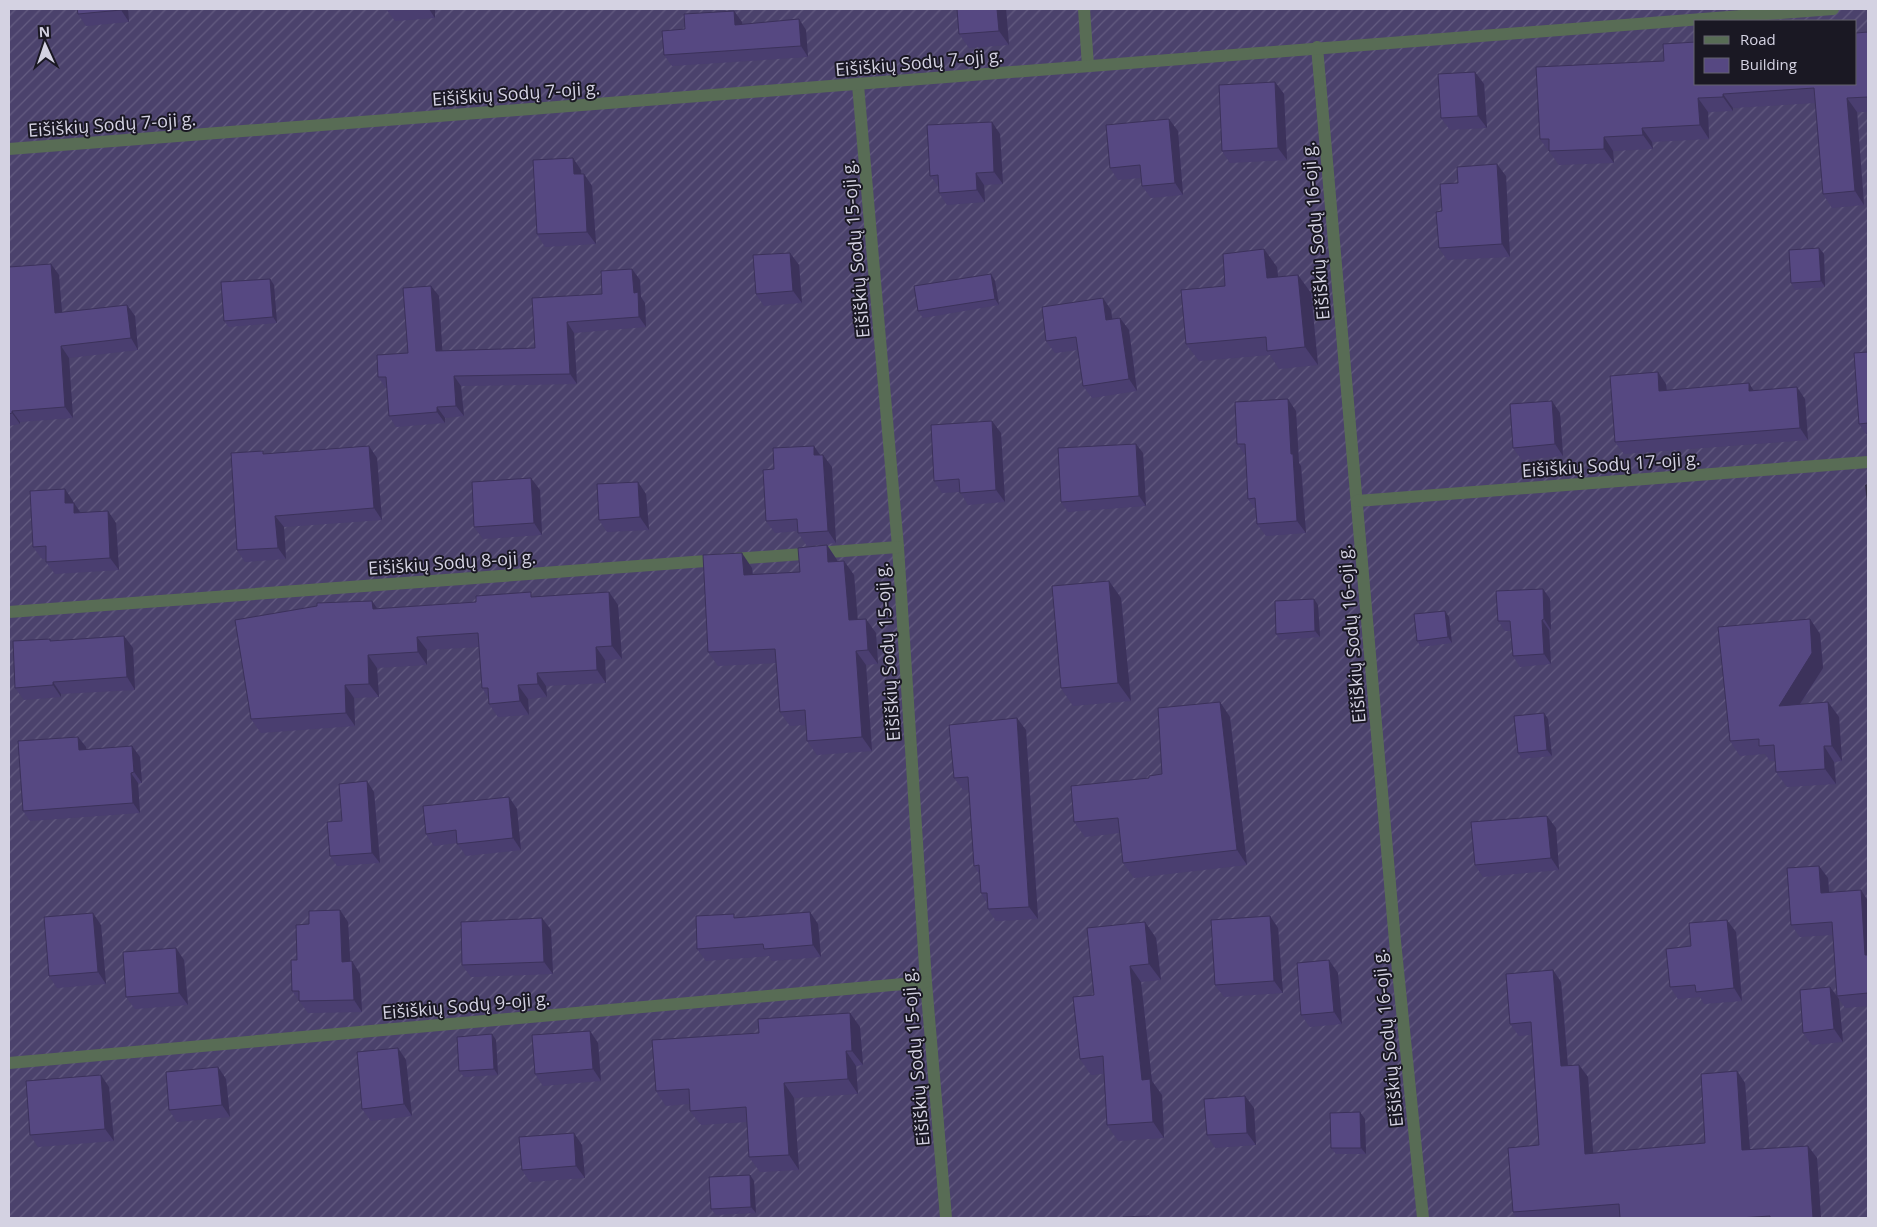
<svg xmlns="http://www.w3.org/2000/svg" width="1877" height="1227" viewBox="0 0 1877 1227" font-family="'Open Sans',sans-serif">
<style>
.garden{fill:url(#garden-furrows);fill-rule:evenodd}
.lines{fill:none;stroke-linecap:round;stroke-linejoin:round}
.minor{stroke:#586c55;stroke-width:12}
.wall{fill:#4a3e70}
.shaded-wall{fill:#3c325b}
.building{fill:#564882;stroke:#3c325b}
.labels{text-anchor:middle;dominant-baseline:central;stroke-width:4;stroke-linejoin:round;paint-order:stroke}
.street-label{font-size:18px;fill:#d4d2e2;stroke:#1a1823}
</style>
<defs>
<pattern id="garden-furrows" width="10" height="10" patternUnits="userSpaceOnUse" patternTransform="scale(1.25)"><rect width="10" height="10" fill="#4b426c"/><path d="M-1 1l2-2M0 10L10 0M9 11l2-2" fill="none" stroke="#645c81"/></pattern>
</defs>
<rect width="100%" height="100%" fill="#332d46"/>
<path class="garden" d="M 9,9 L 1868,9 L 1868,484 L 1865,485 L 1868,510 L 1868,1218 L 9,1218 ZM 1696,21 L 1856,21 L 1856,84 L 1696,84 Z"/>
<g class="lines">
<g class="minor">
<path d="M 1084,9 L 1088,66"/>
<path d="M 1317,47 L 1395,941 L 1423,1218"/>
<path d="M 858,85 L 898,547 L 926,982 L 946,1218"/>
<path d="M 9,149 L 1833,9"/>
<path d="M 1357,501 L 1868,462"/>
<path d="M 9,612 L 898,547"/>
<path d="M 9,1063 L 926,982"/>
</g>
</g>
<g class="wall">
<path d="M 77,9 L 128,9 L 129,22 L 86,26 L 78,14 Z"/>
<path d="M 386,9 L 435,9 L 435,18 L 395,21 Z"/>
<path d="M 957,9 L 1006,9 L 1009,45 L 969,48 L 959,34 Z"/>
<path d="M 734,11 L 742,22 L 742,24 L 806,30 L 808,57 L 672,66 L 664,55 L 685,29 Z"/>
<path d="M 1868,32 L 1868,112 L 1857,112 L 1864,205 L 1832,208 L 1823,194 L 1815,103 L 1733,108 L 1733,111 L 1708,112 L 1709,139 L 1652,142 L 1653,149 L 1613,151 L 1614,163 L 1559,165 L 1540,139 L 1696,84 Z"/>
<path d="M 1475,72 L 1484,84 L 1487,128 L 1450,130 L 1441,118 Z"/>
<path d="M 1275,82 L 1284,94 L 1287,160 L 1230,163 L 1222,151 Z"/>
<path d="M 1178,131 L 1183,195 L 1151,198 L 1142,186 L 1141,178 L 1118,180 L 1110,168 Z"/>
<path d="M 1000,134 L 1003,184 L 984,185 L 985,202 L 947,205 L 939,193 L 939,187 L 930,176 Z"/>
<path d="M 581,170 L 581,174 L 584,174 L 592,186 L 596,244 L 545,247 L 537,234 Z"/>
<path d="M 1506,176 L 1510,257 L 1447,260 L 1439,248 L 1442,211 Z"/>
<path d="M 1819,248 L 1824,254 L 1825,287 L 1795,290 L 1791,283 Z"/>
<path d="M 790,253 L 799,265 L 802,303 L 764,306 L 756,294 Z"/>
<path d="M 51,264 L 59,275 L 62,312 L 127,305 L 135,316 L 138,350 L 69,358 L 73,418 L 20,422 L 20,424 L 9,426 L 9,267 Z"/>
<path d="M 1277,267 L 1278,277 L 1298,275 L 1311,293 L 1318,365 L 1279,369 L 1270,355 L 1199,361 L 1186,344 L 1225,286 Z"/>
<path d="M 632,269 L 640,280 L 641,297 L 645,303 L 646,327 L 574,333 L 577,384 L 461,386 L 464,416 L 445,418 L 445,423 L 396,427 L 389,416 L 387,388 L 386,388 L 378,377 L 408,353 L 439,296 L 442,351 L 535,348 Z"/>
<path d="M 991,274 L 995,281 L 999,305 L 923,318 L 918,311 Z"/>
<path d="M 270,279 L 274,285 L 277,323 L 229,327 L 224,321 Z"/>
<path d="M 1111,310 L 1112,319 L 1120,318 L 1129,330 L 1137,391 L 1092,398 L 1083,386 L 1078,350 L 1055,353 L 1046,341 Z"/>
<path d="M 1868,352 L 1868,434 L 1866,434 L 1859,424 Z"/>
<path d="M 1666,384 L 1667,390 L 1753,390 L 1805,399 L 1808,440 L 1624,454 L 1615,442 Z"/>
<path d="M 1296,411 L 1299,463 L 1301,466 L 1306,533 L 1266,536 L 1257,524 L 1256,510 L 1248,499 L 1246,456 L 1237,444 Z"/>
<path d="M 1560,413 L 1563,456 L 1522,460 L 1513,448 Z"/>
<path d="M 1001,433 L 1005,502 L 968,505 L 960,492 L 942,493 L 934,481 Z"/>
<path d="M 369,446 L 377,458 L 382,520 L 284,527 L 286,559 L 245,562 L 237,550 L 265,454 Z"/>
<path d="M 814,446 L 820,455 L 832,467 L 836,543 L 807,546 L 798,533 L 798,531 L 775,533 L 766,521 L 774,469 Z"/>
<path d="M 1143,453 L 1146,506 L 1068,512 L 1061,502 Z"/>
<path d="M 65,489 L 81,513 L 116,523 L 119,570 L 55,574 L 46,562 L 46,559 L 42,559 L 33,547 Z"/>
<path d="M 540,490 L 542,535 L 483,539 L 474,527 Z"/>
<path d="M 646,494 L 649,530 L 607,532 L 599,520 Z"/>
<path d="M 827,545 L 837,560 L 837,562 L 844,561 L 854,575 L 857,619 L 876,633 L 878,664 L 866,665 L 872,751 L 817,755 L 807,741 L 806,725 L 790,726 L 780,712 L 777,663 L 718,666 L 708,652 L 752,568 L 753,574 L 800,572 Z"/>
<path d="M 1109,581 L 1121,598 L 1131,701 L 1073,706 L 1061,688 Z"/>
<path d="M 1543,589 L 1550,599 L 1551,630 L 1549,630 L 1551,664 L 1520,667 L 1513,656 L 1511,631 L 1505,631 L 1498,621 Z"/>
<path d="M 609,592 L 618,605 L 622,659 L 605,660 L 606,683 L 546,686 L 547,697 L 528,699 L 529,715 L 498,717 L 489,704 L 488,697 L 482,688 L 479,647 L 427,650 L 427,665 L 377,668 L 379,697 L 354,698 L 355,726 L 261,733 L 251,719 L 372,601 L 378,609 Z"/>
<path d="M 1318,605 L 1320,637 L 1281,640 L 1276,634 Z"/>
<path d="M 1449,617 L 1452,643 L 1421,647 L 1417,641 Z"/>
<path d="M 1810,619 L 1820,634 L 1823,668 L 1800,705 L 1828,702 L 1839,717 L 1842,761 L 1834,762 L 1836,784 L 1787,787 L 1776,772 L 1775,761 L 1770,761 L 1765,754 L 1740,756 L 1730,741 Z"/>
<path d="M 124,636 L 133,648 L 135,690 L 61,694 L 61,697 L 24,700 L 15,688 L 50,639 L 52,641 Z"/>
<path d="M 1220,702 L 1230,717 L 1247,865 L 1134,878 L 1123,863 L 1120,833 L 1085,837 L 1074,822 L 1149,778 L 1162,774 Z"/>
<path d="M 1544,713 L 1548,719 L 1552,756 L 1522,759 L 1518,753 Z"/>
<path d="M 1026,730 L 1038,919 L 996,921 L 988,909 L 987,903 L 981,893 L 979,874 L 974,866 L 969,790 L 963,790 L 954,778 Z"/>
<path d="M 78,737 L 86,747 L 86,750 L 132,746 L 140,757 L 142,783 L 138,783 L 140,813 L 30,821 L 23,811 Z"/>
<path d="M 374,792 L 380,863 L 337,866 L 330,856 L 342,821 Z"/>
<path d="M 509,797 L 517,809 L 521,850 L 466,856 L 457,843 L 434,846 L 426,834 Z"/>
<path d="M 1556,828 L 1559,870 L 1483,877 L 1475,865 Z"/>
<path d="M 1819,866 L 1828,878 L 1829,892 L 1861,890 L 1868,901 L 1868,1006 L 1845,1008 L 1837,996 L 1833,935 L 1800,937 L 1791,925 Z"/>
<path d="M 810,912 L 818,924 L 821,957 L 772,961 L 769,956 L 706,961 L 697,949 L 737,918 Z"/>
<path d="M 1270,916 L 1278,928 L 1283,993 L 1224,997 L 1215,985 Z"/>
<path d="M 542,918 L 551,930 L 553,974 L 471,977 L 462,965 Z"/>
<path d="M 348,922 L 350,962 L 352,961 L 360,974 L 362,1012 L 308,1013 L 292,991 L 297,960 Z"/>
<path d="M 1145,922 L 1156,938 L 1161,980 L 1141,982 L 1152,1081 L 1162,1095 L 1164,1138 L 1118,1141 L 1107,1125 L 1104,1074 L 1091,1075 L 1080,1059 L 1094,995 Z"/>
<path d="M 101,925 L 106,984 L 57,988 L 49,976 Z"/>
<path d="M 1736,932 L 1742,1001 L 1704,1004 L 1700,997 L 1678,999 L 1670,987 L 1691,946 Z"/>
<path d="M 184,960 L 188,1005 L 135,1009 L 126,997 Z"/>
<path d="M 1553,970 L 1561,982 L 1568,1066 L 1579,1065 L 1588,1077 L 1593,1153 L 1705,1143 L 1737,1071 L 1745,1083 L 1750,1150 L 1808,1146 L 1817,1158 L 1821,1218 L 1620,1218 L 1620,1217 L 1603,1218 L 1517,1218 L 1513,1212 L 1539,1145 L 1531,1035 L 1519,1036 L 1510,1024 Z"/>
<path d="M 1338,973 L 1342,1024 L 1310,1027 L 1301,1015 Z"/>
<path d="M 1830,987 L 1839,999 L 1843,1042 L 1812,1045 L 1803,1033 Z"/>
<path d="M 850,1013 L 860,1027 L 863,1065 L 856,1066 L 858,1094 L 794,1098 L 799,1170 L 760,1172 L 749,1157 L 747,1122 L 701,1125 L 690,1111 L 690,1104 L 666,1106 L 656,1091 L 759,1033 Z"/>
<path d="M 590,1031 L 598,1043 L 601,1081 L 543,1086 L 535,1074 Z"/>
<path d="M 496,1040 L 498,1075 L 464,1077 L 459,1071 Z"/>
<path d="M 398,1048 L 406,1060 L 412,1116 L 371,1121 L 362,1109 Z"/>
<path d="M 218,1067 L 226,1079 L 230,1117 L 177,1122 L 169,1110 Z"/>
<path d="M 109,1087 L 114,1141 L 38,1147 L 30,1135 Z"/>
<path d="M 1254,1108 L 1256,1145 L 1215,1148 L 1207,1135 Z"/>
<path d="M 1365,1119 L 1366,1154 L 1336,1154 L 1331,1148 Z"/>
<path d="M 582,1145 L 585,1178 L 530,1182 L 522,1170 Z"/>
<path d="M 750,1175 L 754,1181 L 756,1213 L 716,1215 L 711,1209 Z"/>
</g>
<g class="shaded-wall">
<path d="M 121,9 L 128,9 L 129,22 L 121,10 Z"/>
<path d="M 429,9 L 435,9 L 435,18 Z"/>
<path d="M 997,9 L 1006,9 L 1009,45 L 999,31 Z"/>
<path d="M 734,11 L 742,22 L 743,36 L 735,25 Z"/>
<path d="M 799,19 L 806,30 L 808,57 L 801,46 Z"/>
<path d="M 1475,72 L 1484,84 L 1487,128 L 1478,116 Z"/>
<path d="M 1275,82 L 1284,94 L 1287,160 L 1278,148 Z"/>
<path d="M 1723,94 L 1733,108 L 1733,111 L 1723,97 Z"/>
<path d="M 1698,98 L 1708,112 L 1709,139 L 1700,125 Z"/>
<path d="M 1847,98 L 1857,112 L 1864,205 L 1855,191 Z"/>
<path d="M 1169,119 L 1178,131 L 1183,195 L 1175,183 Z"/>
<path d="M 992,122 L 1000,134 L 1003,184 L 994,172 Z"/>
<path d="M 1642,128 L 1652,142 L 1653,149 L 1643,135 Z"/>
<path d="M 1604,137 L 1613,151 L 1614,163 L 1604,149 Z"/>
<path d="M 573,158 L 581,170 L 582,186 L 574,174 Z"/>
<path d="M 1497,164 L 1506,176 L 1510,257 L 1502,244 Z"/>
<path d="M 976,173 L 984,185 L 985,202 L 977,190 Z"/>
<path d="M 584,174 L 592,186 L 596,244 L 587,232 Z"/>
<path d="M 1819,248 L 1824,254 L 1825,287 L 1821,281 Z"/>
<path d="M 1264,249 L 1277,267 L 1280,295 L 1267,278 Z"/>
<path d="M 790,253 L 799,265 L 802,303 L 793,291 Z"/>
<path d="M 51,264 L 59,275 L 63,324 L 55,313 Z"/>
<path d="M 632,269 L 640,280 L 641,297 L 645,303 L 646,327 L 639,317 L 634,293 Z"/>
<path d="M 991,274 L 995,281 L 999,305 L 995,299 Z"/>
<path d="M 1298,275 L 1311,293 L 1318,365 L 1305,347 Z"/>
<path d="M 270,279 L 274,285 L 277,323 L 273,317 Z"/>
<path d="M 431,286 L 439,296 L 443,361 L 436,351 Z"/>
<path d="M 1103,298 L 1111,310 L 1114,332 L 1106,320 Z"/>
<path d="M 127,305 L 135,316 L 138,350 L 131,338 Z"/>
<path d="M 1120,318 L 1129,330 L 1137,391 L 1129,379 Z"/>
<path d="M 567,322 L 574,333 L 577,384 L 570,374 Z"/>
<path d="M 61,346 L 69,358 L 73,418 L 65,407 Z"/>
<path d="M 1658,372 L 1666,384 L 1668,403 L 1659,391 Z"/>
<path d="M 454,376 L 461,386 L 464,416 L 456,406 Z"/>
<path d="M 1749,383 L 1757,396 L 1749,391 Z"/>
<path d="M 1797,387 L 1805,399 L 1808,440 L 1800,428 Z"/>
<path d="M 1288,399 L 1296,411 L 1299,463 L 1301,466 L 1306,533 L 1297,521 L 1291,454 Z"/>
<path d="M 1552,401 L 1560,413 L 1563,456 L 1555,444 Z"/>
<path d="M 437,407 L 445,418 L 445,423 L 437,412 Z"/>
<path d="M 12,411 L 20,422 L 20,424 L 12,413 Z"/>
<path d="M 992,421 L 1001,433 L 1005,502 L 996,490 Z"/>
<path d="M 1136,444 L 1143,453 L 1146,506 L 1139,496 Z"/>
<path d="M 369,446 L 377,458 L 382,520 L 374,508 Z"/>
<path d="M 814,446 L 822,458 L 814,455 Z"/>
<path d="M 823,455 L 832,467 L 836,543 L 828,531 Z"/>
<path d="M 531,478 L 540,490 L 542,535 L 534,523 Z"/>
<path d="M 638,482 L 646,494 L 649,530 L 640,517 Z"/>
<path d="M 65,489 L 73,501 L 74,515 L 65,503 Z"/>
<path d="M 74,503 L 82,515 L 74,513 Z"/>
<path d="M 108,511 L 116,523 L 119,570 L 110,558 Z"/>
<path d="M 275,516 L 284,527 L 286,559 L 278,548 Z"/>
<path d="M 827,545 L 837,560 L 838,576 L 828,562 Z"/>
<path d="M 742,553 L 752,568 L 754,589 L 744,575 Z"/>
<path d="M 844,561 L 854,575 L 859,634 L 849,620 Z"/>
<path d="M 1109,581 L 1121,598 L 1131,701 L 1118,683 Z"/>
<path d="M 1543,589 L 1550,599 L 1551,630 L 1544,619 Z"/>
<path d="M 609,592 L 618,605 L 622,659 L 612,646 Z"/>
<path d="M 1314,599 L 1318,605 L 1320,637 L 1315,631 Z"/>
<path d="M 372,601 L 381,614 L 373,609 Z"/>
<path d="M 1445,611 L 1449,617 L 1452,643 L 1448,637 Z"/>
<path d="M 866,619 L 876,633 L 878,664 L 868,650 Z"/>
<path d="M 1810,619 L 1820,634 L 1823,668 L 1789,721 L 1779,706 Z"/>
<path d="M 1542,620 L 1549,630 L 1551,664 L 1544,654 Z"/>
<path d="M 124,636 L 133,648 L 135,690 L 127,677 Z"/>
<path d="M 417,637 L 427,650 L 427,665 L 418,652 Z"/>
<path d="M 596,647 L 605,660 L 606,683 L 597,670 Z"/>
<path d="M 856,651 L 866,665 L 872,751 L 862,737 Z"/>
<path d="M 368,655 L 377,668 L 379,697 L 369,684 Z"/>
<path d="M 537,673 L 546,686 L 547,697 L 538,684 Z"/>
<path d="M 53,682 L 61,694 L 61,697 L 53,685 Z"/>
<path d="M 345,685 L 354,698 L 355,726 L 346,713 Z"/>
<path d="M 518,685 L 528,699 L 529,715 L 520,701 Z"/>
<path d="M 1220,702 L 1230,717 L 1247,865 L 1237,850 Z"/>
<path d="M 1828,702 L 1839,717 L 1842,761 L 1832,746 Z"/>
<path d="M 1544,713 L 1548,719 L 1552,756 L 1547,750 Z"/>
<path d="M 1017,718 L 1026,730 L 1038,919 L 1029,907 Z"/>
<path d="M 78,737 L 86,747 L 87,760 L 79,750 Z"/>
<path d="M 132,746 L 140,757 L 142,783 L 134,772 Z"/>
<path d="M 1824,746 L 1834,762 L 1836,784 L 1825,769 Z"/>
<path d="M 131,773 L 138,783 L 140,813 L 133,803 Z"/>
<path d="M 367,781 L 374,792 L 380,863 L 372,853 Z"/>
<path d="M 509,797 L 517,809 L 521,850 L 513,838 Z"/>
<path d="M 1547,816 L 1556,828 L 1559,870 L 1551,858 Z"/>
<path d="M 1819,866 L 1828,878 L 1830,905 L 1821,893 Z"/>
<path d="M 1861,890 L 1868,901 L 1868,959 L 1865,955 Z"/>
<path d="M 340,910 L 348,922 L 351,974 L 342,962 Z"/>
<path d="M 810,912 L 818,924 L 821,957 L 813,945 Z"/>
<path d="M 93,913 L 101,925 L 106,984 L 98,972 Z"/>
<path d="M 1270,916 L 1278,928 L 1283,993 L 1274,981 Z"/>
<path d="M 542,918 L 551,930 L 553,974 L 544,962 Z"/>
<path d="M 1727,920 L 1736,932 L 1742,1001 L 1734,988 Z"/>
<path d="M 1145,922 L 1156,938 L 1161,980 L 1149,964 Z"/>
<path d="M 176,948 L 184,960 L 188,1005 L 179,993 Z"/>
<path d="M 1329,960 L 1338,973 L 1342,1024 L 1334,1012 Z"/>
<path d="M 352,961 L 360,974 L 362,1012 L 354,1000 Z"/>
<path d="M 1130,966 L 1141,982 L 1152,1081 L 1162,1095 L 1164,1138 L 1153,1122 L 1142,1080 Z"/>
<path d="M 1553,970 L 1561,982 L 1569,1079 L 1561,1066 Z"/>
<path d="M 1830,987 L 1839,999 L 1843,1042 L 1834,1029 Z"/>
<path d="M 850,1013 L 860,1027 L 863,1065 L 852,1051 Z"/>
<path d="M 590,1031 L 598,1043 L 601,1081 L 593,1069 Z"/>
<path d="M 492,1034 L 496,1040 L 498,1075 L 494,1069 Z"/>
<path d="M 398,1048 L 406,1060 L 412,1116 L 404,1104 Z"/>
<path d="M 846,1051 L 856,1066 L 858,1094 L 848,1079 Z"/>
<path d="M 1579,1065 L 1588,1077 L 1594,1166 L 1585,1154 Z"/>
<path d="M 218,1067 L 226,1079 L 230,1117 L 222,1105 Z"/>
<path d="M 1737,1071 L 1745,1083 L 1751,1163 L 1742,1150 Z"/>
<path d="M 101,1075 L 109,1087 L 114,1141 L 105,1129 Z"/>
<path d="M 784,1083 L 794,1098 L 799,1170 L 789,1155 Z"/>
<path d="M 1245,1096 L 1254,1108 L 1256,1145 L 1247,1133 Z"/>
<path d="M 1360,1112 L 1365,1119 L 1366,1154 L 1361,1148 Z"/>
<path d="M 574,1133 L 582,1145 L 585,1178 L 576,1166 Z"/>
<path d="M 1808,1146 L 1817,1158 L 1821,1218 L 1813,1218 Z"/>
<path d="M 750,1175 L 754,1181 L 756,1213 L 751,1207 Z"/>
</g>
<g class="building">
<path d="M 77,9 L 121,9 L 121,10 L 78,14 Z"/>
<path d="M 957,9 L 997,9 L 999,31 L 959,34 Z"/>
<path d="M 734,11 L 735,25 L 799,19 L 801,46 L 664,55 L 662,31 L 685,29 L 684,14 Z"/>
<path d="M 1868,32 L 1868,97 L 1847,98 L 1855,191 L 1823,194 L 1814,88 L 1723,94 L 1723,97 L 1698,98 L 1700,125 L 1642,128 L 1643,135 L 1604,137 L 1604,149 L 1549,151 L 1549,139 L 1540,139 L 1536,67 L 1664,61 L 1663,44 L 1696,42 L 1696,84 L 1856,84 L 1856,33 Z"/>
<path d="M 1475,72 L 1478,116 L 1441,118 L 1438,74 Z"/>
<path d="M 1275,82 L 1278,148 L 1222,151 L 1219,85 Z"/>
<path d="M 1169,119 L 1175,183 L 1142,186 L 1140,165 L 1110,168 L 1106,125 Z"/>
<path d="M 992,122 L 994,172 L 976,173 L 977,190 L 939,193 L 938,175 L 930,176 L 927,125 Z"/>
<path d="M 573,158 L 574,174 L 584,174 L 587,232 L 537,234 L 533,160 Z"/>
<path d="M 1497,164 L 1502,244 L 1439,248 L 1436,212 L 1442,211 L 1440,184 L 1458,183 L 1457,167 Z"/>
<path d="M 1819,248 L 1821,281 L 1791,283 L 1789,250 Z"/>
<path d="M 1264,249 L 1267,278 L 1298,275 L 1305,347 L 1267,351 L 1266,337 L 1186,344 L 1181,290 L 1225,286 L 1223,254 Z"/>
<path d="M 790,253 L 793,291 L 756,294 L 753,255 Z"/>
<path d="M 51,264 L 55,313 L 127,305 L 131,338 L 61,346 L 65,407 L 12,411 L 12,413 L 9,414 L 9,267 Z"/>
<path d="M 632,269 L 634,293 L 638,292 L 639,317 L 567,322 L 570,374 L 454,376 L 456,406 L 437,407 L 437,412 L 389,416 L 386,377 L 378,377 L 377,355 L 408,353 L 403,288 L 431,286 L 436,351 L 535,348 L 532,298 L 602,294 L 601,271 Z"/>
<path d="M 991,274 L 995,299 L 918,311 L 914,286 Z"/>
<path d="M 270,279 L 273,317 L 224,321 L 221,282 Z"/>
<path d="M 1103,298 L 1106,320 L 1120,318 L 1129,379 L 1083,386 L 1076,337 L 1046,341 L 1042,307 Z"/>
<path d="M 1868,352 L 1868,423 L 1859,424 L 1854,353 Z"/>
<path d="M 1658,372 L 1659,391 L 1749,383 L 1749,391 L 1797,387 L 1800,428 L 1615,442 L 1610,376 Z"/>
<path d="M 1288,399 L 1291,454 L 1293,454 L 1297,521 L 1257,524 L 1255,498 L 1248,499 L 1245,444 L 1237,444 L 1235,402 Z"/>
<path d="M 1552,401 L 1555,444 L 1513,448 L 1510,404 Z"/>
<path d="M 992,421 L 996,490 L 960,493 L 959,479 L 934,481 L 931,425 Z"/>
<path d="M 1136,444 L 1139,496 L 1061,502 L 1058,448 Z"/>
<path d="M 369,446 L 374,508 L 275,516 L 278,548 L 237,550 L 231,453 L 263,451 L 263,454 Z"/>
<path d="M 814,446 L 814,455 L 823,455 L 828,531 L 798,533 L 797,519 L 766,521 L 763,470 L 774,469 L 773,448 Z"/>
<path d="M 531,478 L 534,523 L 474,527 L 472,482 Z"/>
<path d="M 638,482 L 640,517 L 599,520 L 597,484 Z"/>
<path d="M 65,489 L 65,503 L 74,503 L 74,513 L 108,511 L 110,558 L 46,562 L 46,546 L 33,547 L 30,491 Z"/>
<path d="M 827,545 L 828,562 L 844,561 L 849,620 L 866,619 L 868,650 L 856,651 L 862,737 L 807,741 L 805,710 L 780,712 L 775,649 L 708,652 L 703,555 L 742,553 L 744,575 L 800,572 L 798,548 Z"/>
<path d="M 1109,581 L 1118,683 L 1061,688 L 1052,586 Z"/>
<path d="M 1543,589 L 1544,619 L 1542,620 L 1544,654 L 1513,656 L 1510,621 L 1498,621 L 1496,591 Z"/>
<path d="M 531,592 L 531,597 L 609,592 L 612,646 L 596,647 L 597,670 L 537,673 L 538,684 L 518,685 L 520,701 L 489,704 L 488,688 L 482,688 L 478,633 L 417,637 L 418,652 L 368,655 L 369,684 L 345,685 L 346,713 L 251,719 L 235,620 L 317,606 L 317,603 L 372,601 L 373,609 L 476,602 L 476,596 Z"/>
<path d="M 1314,599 L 1315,631 L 1276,634 L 1275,601 Z"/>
<path d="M 1445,611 L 1448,637 L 1417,641 L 1414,614 Z"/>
<path d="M 1810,619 L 1812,653 L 1779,706 L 1828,702 L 1832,746 L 1824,746 L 1825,769 L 1776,772 L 1774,745 L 1759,746 L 1759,739 L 1730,741 L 1718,627 Z"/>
<path d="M 124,636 L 127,677 L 53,682 L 53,685 L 15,688 L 13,641 L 50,639 L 50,641 Z"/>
<path d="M 1220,702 L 1237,850 L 1123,863 L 1118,818 L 1074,822 L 1071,786 L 1149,778 L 1149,776 L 1162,774 L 1158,708 Z"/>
<path d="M 1544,713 L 1547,750 L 1518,753 L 1514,716 Z"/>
<path d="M 1017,718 L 1029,907 L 988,909 L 987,893 L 981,893 L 979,865 L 974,866 L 968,777 L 954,778 L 949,725 Z"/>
<path d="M 78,737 L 79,750 L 132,746 L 134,772 L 131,773 L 133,803 L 23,811 L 18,741 Z"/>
<path d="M 367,781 L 372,853 L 330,856 L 327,822 L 342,821 L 339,784 Z"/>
<path d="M 509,797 L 513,838 L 457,844 L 456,830 L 426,834 L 423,806 Z"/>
<path d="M 1547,816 L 1551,858 L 1475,865 L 1471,822 Z"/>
<path d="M 1819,866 L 1821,893 L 1861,890 L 1865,955 L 1868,955 L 1868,993 L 1837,996 L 1832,922 L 1791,925 L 1787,868 Z"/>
<path d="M 340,910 L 342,962 L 352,961 L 354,1000 L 299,1001 L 299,991 L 292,991 L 291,960 L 297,960 L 296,925 L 309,924 L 309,911 Z"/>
<path d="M 810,912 L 813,945 L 764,949 L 763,944 L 697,949 L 696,916 L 734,914 L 734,918 Z"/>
<path d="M 93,913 L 98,972 L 49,976 L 44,917 Z"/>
<path d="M 1270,916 L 1274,981 L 1215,985 L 1211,920 Z"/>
<path d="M 542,918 L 544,962 L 462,965 L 461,922 Z"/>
<path d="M 1727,920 L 1734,988 L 1696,992 L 1695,985 L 1670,987 L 1666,949 L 1691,946 L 1689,923 Z"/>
<path d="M 1145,922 L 1149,964 L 1130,966 L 1142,1080 L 1150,1079 L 1153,1122 L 1107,1125 L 1103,1056 L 1080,1059 L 1073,997 L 1094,995 L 1087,928 Z"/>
<path d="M 176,948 L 179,993 L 126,997 L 123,952 Z"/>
<path d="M 1329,960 L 1334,1012 L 1301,1015 L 1297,963 Z"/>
<path d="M 1553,970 L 1561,1066 L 1579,1065 L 1585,1154 L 1705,1143 L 1701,1074 L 1737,1071 L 1742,1150 L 1808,1146 L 1813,1218 L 1770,1218 L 1770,1216 L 1739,1218 L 1620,1218 L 1619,1204 L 1513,1212 L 1508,1148 L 1539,1145 L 1531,1022 L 1510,1024 L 1506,974 Z"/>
<path d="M 1830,987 L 1834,1029 L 1803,1033 L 1800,990 Z"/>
<path d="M 850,1013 L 852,1051 L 846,1051 L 848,1079 L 784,1083 L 789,1155 L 749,1157 L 746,1107 L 690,1111 L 689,1089 L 656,1091 L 652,1040 L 759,1033 L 758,1019 Z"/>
<path d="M 590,1031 L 593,1069 L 535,1074 L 532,1035 Z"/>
<path d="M 492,1034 L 494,1069 L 459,1071 L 457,1037 Z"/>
<path d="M 398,1048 L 404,1104 L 362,1109 L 357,1052 Z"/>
<path d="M 218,1067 L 222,1105 L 169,1110 L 166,1072 Z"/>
<path d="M 101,1075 L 105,1129 L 30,1135 L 26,1081 Z"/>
<path d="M 1245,1096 L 1247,1133 L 1207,1135 L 1204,1099 Z"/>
<path d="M 1360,1112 L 1361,1148 L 1331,1148 L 1330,1113 Z"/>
<path d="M 574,1133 L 576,1166 L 522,1170 L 519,1137 Z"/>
<path d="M 750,1175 L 751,1207 L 711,1209 L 709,1177 Z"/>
<path d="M 1149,1216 L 1149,1218 L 1123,1218 L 1123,1217 Z"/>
</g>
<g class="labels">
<g class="street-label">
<text transform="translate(919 62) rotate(-5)">Eišiškių Sodų 7-oji g.</text>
<text transform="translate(516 93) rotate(-4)">Eišiškių Sodų 7-oji g.</text>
<text transform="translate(112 124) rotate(-4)">Eišiškių Sodų 7-oji g.</text>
<text transform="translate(1315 231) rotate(-95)">Eišiškių Sodų 16-oji g.</text>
<text transform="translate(855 249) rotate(-95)">Eišiškių Sodų 15-oji g.</text>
<text transform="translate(1611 464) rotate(-4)">Eišiškių Sodų 17-oji g.</text>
<text transform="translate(452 562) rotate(-4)">Eišiškių Sodų 8-oji g.</text>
<text transform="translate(1351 634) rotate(-95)">Eišiškių Sodų 16-oji g.</text>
<text transform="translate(887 652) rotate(-94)">Eišiškių Sodų 15-oji g.</text>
<text transform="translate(466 1005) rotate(-5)">Eišiškių Sodų 9-oji g.</text>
<text transform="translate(1387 1038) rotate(-96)">Eišiškių Sodų 16-oji g.</text>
<text transform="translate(915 1057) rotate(-95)">Eišiškių Sodų 15-oji g.</text>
</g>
</g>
<rect width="1877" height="1227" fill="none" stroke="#d4d2e2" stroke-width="20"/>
<rect x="1694" y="20" width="162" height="65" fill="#1a1823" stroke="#64626f"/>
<rect x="1704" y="36" width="25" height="8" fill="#586c55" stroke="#64626f"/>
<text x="1740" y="45" font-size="15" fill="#d4d2e2">Road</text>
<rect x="1704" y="58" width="25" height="15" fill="#564882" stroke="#64626f"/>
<text x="1740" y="70" font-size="15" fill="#d4d2e2">Building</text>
<g transform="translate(45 45) rotate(357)" stroke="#1a1823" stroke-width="4" paint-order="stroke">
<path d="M0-4L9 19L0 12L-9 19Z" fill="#d4d2e2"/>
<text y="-8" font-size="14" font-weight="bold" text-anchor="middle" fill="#d4d2e2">N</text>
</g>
</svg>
